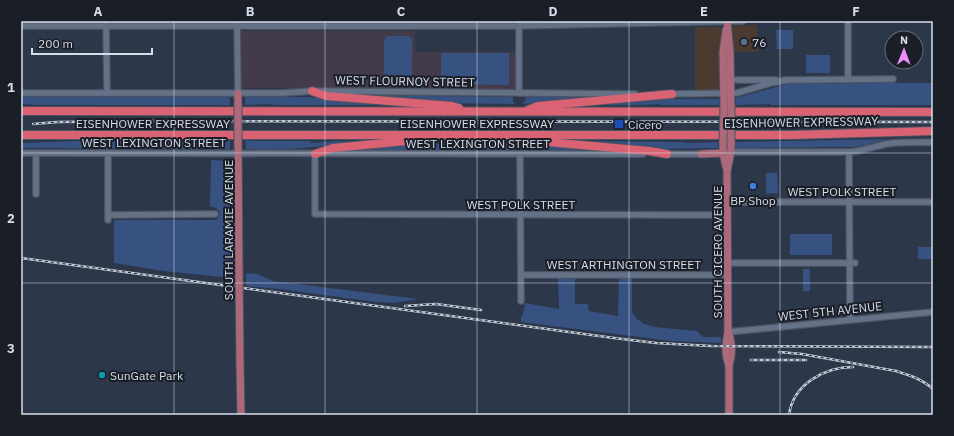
<svg xmlns="http://www.w3.org/2000/svg" width="954" height="436" viewBox="0 0 954 436" font-family="'IBM Plex Sans',sans-serif">
<style>
.commercial{fill:#4b3a2f}
.education{fill:#433a4a}
.green{fill:#375180}
.lines{fill:none;stroke-linecap:round;stroke-linejoin:round}
.minor-casing{stroke:#4a5363;stroke-width:8}
.major-casing{stroke:#4a5363;stroke-width:9}
.highway-casing{stroke:#4a5363;stroke-width:10}
.minor{stroke:#657187;stroke-width:5.5}
.major{stroke:#ab697a;stroke-width:7}
.highway{stroke:#d96372;stroke-width:8}
.rail-casing{stroke:#c3cad7;stroke-width:2.5}
.rail{stroke:#191e27;stroke-width:1;stroke-dasharray:3;stroke-linecap:butt}
.major-bridge-casing{stroke:#4a5363;stroke-width:9;stroke-linecap:butt}
.major-bridge{stroke:#ab697a;stroke-width:7}
.grid{fill:none;stroke:#d6dde9;stroke-width:1;stroke-opacity:0.55}
.service-dot{fill:#5c6f8a;stroke:#191e27;stroke-width:1.5}
.transit-dot{fill:#1a4fb4;stroke:#191e27;stroke-width:1.5}
.shop-dot{fill:#3f7fe0;stroke:#191e27;stroke-width:1.5}
.culture-dot{fill:#0f9aa8;stroke:#191e27;stroke-width:1.5}
.labels{text-anchor:middle;dominant-baseline:central;stroke-width:4;stroke-linejoin:round;paint-order:stroke}
.poi-label{font-size:12px;fill:#d6dde9;stroke:#191e27;text-anchor:start}
.street-label{font-size:12px;fill:#d6dde9;stroke:#191e27}
.neatline{fill:none;stroke:#d6dde9;stroke-width:1.5}
.grid-label{font-size:13px;text-anchor:middle;font-weight:bold;fill:#d6dde9}
</style>
<rect width="100%" height="100%" fill="#2c374a"/>
<g class="commercial">
<path d="M 757,25 L 758,52 L 732,52 L 731,28 L 733,26 Z"/>
<rect x="695" y="27" width="26" height="63"/>
</g>
<path class="education" d="M 240,31 L 415,31 L 415,52 L 515,52 L 515,90 L 429,89 L 242,88 Z"/>
<g class="green">
<path d="M 776,30 L 793,30 L 793,49 L 777,49 Z"/>
<path d="M 387,36 L 409,36 L 412,39 L 412,75 L 411,78 L 408,79 L 388,79 L 384,75 L 384,42 L 385,39 Z"/>
<path d="M 441,53 L 509,53 L 509,85 L 441,84 Z"/>
<rect x="806" y="55" width="24" height="18"/>
<path d="M 791,83 L 933,83 L 933,105 L 770,105 L 770,104 L 769,104 L 736,105 L 736,98 Z"/>
<path d="M 341,95 L 513,97 L 513,102 L 516,104 L 439,103 Z"/>
<path d="M 623,96 L 522,104 L 525,101 L 526,97 Z"/>
<path d="M 21,97 L 228,97 L 230,98 L 230,105 L 39,105 L 21,104 Z"/>
<path d="M 245,97 L 308,97 L 364,101 L 391,105 L 273,105 L 272,104 L 245,105 Z"/>
<path d="M 661,99 L 719,99 L 719,105 L 661,105 L 661,104 L 643,105 L 590,105 Z"/>
<path d="M 888,139 L 866,145 L 853,147 L 735,148 L 735,142 Z"/>
<path d="M 245,140 L 256,141 L 311,141 L 311,143 L 336,141 L 379,142 L 290,149 L 246,149 Z"/>
<path d="M 78,141 L 199,141 L 200,143 L 230,141 L 230,147 L 229,149 L 21,148 L 21,143 Z"/>
<path d="M 587,141 L 684,142 L 684,143 L 718,142 L 718,148 L 660,149 L 587,143 Z"/>
<path d="M 513,143 L 511,146 L 512,150 L 344,150 L 402,144 L 467,144 L 467,145 L 515,143 Z"/>
<path d="M 525,143 L 533,143 L 627,152 L 528,150 L 527,150 L 528,145 Z"/>
<path d="M 211,160 L 229,161 L 231,278 L 164,271 L 114,263 L 114,220 L 216,220 C 220,217 220,214 219,211 L 216,208 L 210,206 Z"/>
<path d="M 766,173 L 777,173 L 778,193 L 766,194 Z"/>
<path d="M 932,208 L 933,208 L 933,259 L 918,259 L 918,247 L 932,247 Z"/>
<rect x="790" y="234" width="42" height="21"/>
<rect x="803" y="269" width="7" height="22"/>
<path d="M 246,273 L 257,274 L 273,281 L 418,299 L 394,303 L 376,302 L 279,289 L 246,286 Z"/>
<path d="M 558,277 L 575,277 L 575,304 L 588,304 L 589,311 L 618,316 L 619,277 L 632,277 L 632,312 L 636,318 L 644,324 L 654,327 L 697,331 L 703,337 L 721,337 L 721,343 L 671,341 L 521,322 L 521,317 L 523,314 L 525,303 L 559,309 Z"/>
</g>
<g class="lines">
<defs>
<g id="minor">
<path d="M 106,21 L 107,93"/>
<path d="M 237,21 L 238,93"/>
<path d="M 848,21 L 848,80"/>
<path d="M 21,26 L 512,26 L 743,21"/>
<path d="M 727,80 L 776,80"/>
<path d="M 785,80 L 893,79"/>
<path d="M 21,93 L 283,93 L 312,91 L 635,94"/>
<path d="M 519,93 L 519,21"/>
<path d="M 670,94 L 737,93 L 771,83 L 788,80"/>
<path d="M 849,152 L 850,320"/>
<path d="M 21,153 L 643,154"/>
<path d="M 36,153 L 36,194"/>
<path d="M 723,153 L 736,152 L 849,152 C 862,151 873,147 886,144 C 901,141 917,143 933,142"/>
<path d="M 315,154 L 315,214 L 727,215"/>
<path d="M 520,154 L 521,301"/>
<path d="M 663,154 L 701,154"/>
<path d="M 727,202 L 933,202"/>
<path d="M 108,215 L 215,214"/>
<path d="M 108,220 L 108,153"/>
<path d="M 728,263 L 855,263"/>
<path d="M 521,275 L 728,275"/>
<path d="M 728,332 L 933,312"/>
</g>
<g id="major">
<path d="M 727,21 L 730,52 L 731,105"/>
<path d="M 238,93 L 238,105"/>
<path d="M 724,105 L 723,52 L 726,30"/>
<path d="M 238,141 L 239,271"/>
<path d="M 723,142 L 723,153 L 726,167"/>
<path d="M 701,154 L 723,153"/>
<path d="M 729,333 C 732,344 733,354 729,365"/>
<path d="M 240,363 L 241,415"/>
<path d="M 729,415 L 729,365 C 724,354 726,343 728,332 L 727,171 L 731,152 L 731,142"/>
</g>
<g id="highway">
<path d="M 312,91 L 326,96 L 452,106 L 459,108"/>
<path d="M 528,110 L 538,106 L 672,94"/>
<path d="M 21,111 L 933,112"/>
<path d="M 21,135 L 791,135 L 933,131"/>
<path d="M 525,137 L 536,141 L 649,151 L 667,154"/>
<path d="M 315,154 L 333,148 L 406,141 L 416,137"/>
</g>
</defs>
<use href="#minor" class="minor-casing"/>
<use href="#major" class="major-casing"/>
<use href="#highway" class="highway-casing"/>
<use href="#minor" class="minor"/>
<use href="#major" class="major"/>
<use href="#highway" class="highway"/>
<defs>
<g id="rail">
<path d="M 33,124 L 57,122 L 142,121 L 933,122"/>
<path d="M 21,258 L 614,338 L 656,343 L 711,346 L 933,347"/>
<path d="M 405,306 L 436,304 L 481,310"/>
<path d="M 779,352 L 802,354 L 896,371 C 909,375 922,379 933,389"/>
<path d="M 751,360 L 806,360"/>
<path d="M 789,415 C 793,384 825,367 853,367"/>
</g>
</defs>
<use href="#rail" class="rail-casing"/>
<use href="#rail" class="rail"/>
<defs>
<g id="major-bridge">
<path d="M 238,105 L 238,141"/>
<path d="M 731,105 L 731,142"/>
<path d="M 723,142 L 724,105"/>
<path d="M 239,271 L 240,363"/>
</g>
</defs>
<use href="#major-bridge" class="major-bridge-casing"/>
<use href="#major-bridge" class="major-bridge"/>
</g>
<path class="grid" d="M 174,21 L 174,415M 325,21 L 325,415M 477,21 L 477,415M 629,21 L 629,415M 780,21 L 780,415M 21,153 L 933,153M 21,283 L 933,283"/>
<circle class="service-dot" cx="744" cy="42" r="4"/>
<rect class="transit-dot" x="614" y="119" width="10" height="10" rx="2"/>
<circle class="shop-dot" cx="753" cy="186" r="4"/>
<circle class="culture-dot" cx="102" cy="375" r="4"/>
<g class="labels">
<g class="poi-label">
<text x="752" y="42">76</text>
<text x="628" y="124">Cicero</text>
<text x="753" y="200" text-anchor="middle">BP Shop</text>
<text x="110" y="375">SunGate Park</text>
</g>
<g class="street-label">
<text transform="translate(405 81) rotate(1)">WEST FLOURNOY STREET</text>
<text transform="translate(801 122) rotate(-1)">EISENHOWER EXPRESSWAY</text>
<text x="153" y="123">EISENHOWER EXPRESSWAY</text>
<text x="477" y="123">EISENHOWER EXPRESSWAY</text>
<text x="154" y="142">WEST LEXINGTON STREET</text>
<text x="478" y="143">WEST LEXINGTON STREET</text>
<text x="842" y="191">WEST POLK STREET</text>
<text x="521" y="204">WEST POLK STREET</text>
<text transform="translate(228 230) rotate(-90)">SOUTH LARAMIE AVENUE</text>
<text transform="translate(717 252) rotate(-90)">SOUTH CICERO AVENUE</text>
<text x="624" y="264">WEST ARTHINGTON STREET</text>
<text transform="translate(830 311) rotate(-6)">WEST 5TH AVENUE</text>
</g>
</g>
<rect width="954" height="436" fill="none" stroke="#191e27" stroke-width="44"/>
<g transform="translate(904 50) rotate(1)"><circle r="19" fill="#191e27" stroke="#656a75"/>
<path d="M0-3L7 15L0 10L-7 15Z" fill="#eb8dfb"/>
<text y="-6" font-size="11" font-weight="bold" text-anchor="middle" fill="#d6dde9">N</text>
</g>
<path d="M32 48v6h120v-6" fill="none" stroke="#d6dde9" stroke-width="2"/>
<text x="38" y="48" font-size="12" fill="#d6dde9" stroke="#191e27" stroke-width="3" paint-order="stroke">200 m</text>
<rect x="22" y="22" width="910" height="392" class="neatline"/>
<g class="grid-label">
<text x="98" y="16">A</text>
<text x="250" y="16">B</text>
<text x="401" y="16">C</text>
<text x="553" y="16">D</text>
<text x="704" y="16">E</text>
<text x="856" y="16">F</text>
<text x="11" y="92">1</text>
<text x="11" y="223">2</text>
<text x="11" y="353">3</text>
</g>
</svg>
